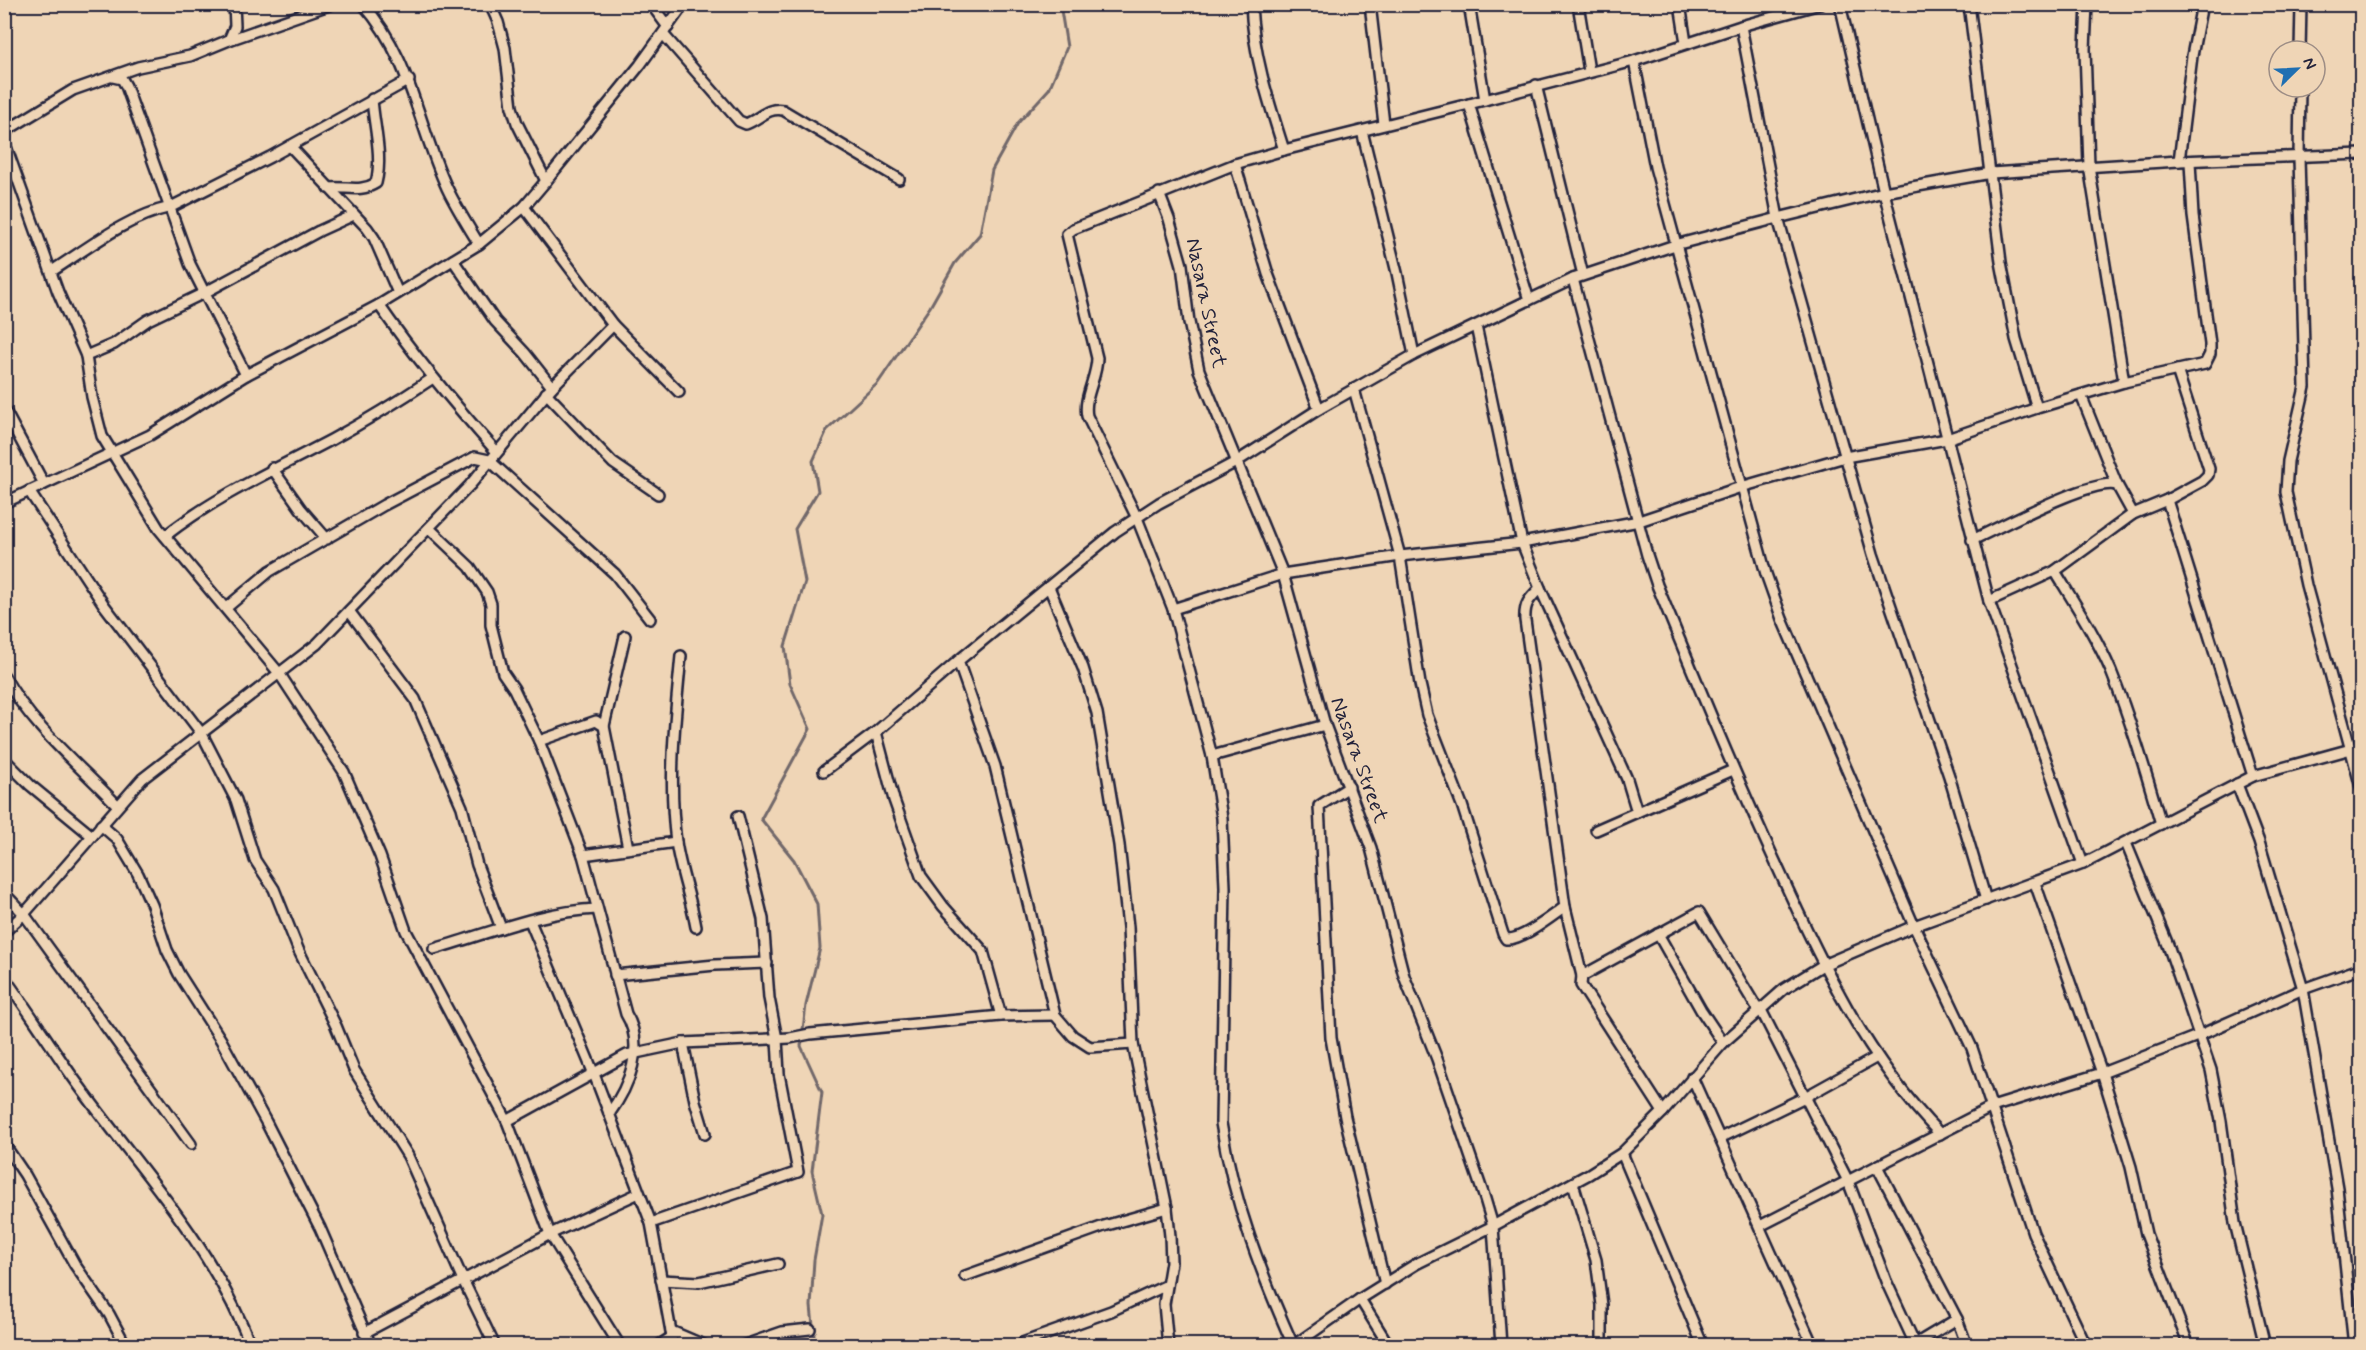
<svg xmlns="http://www.w3.org/2000/svg" width="2366" height="1350" viewBox="0 0 2366 1350" font-family="Mynerve,sans-serif">
<style>
.lines{fill:none;stroke-linecap:round;stroke-linejoin:round}
.stream{stroke:#71676a;stroke-width:3}
.minor-casing{stroke:#22223b;stroke-width:14}
.minor{stroke:#efd5b6;stroke-width:9}
.labels{text-anchor:middle;dominant-baseline:central;stroke-width:4.5;stroke-linejoin:round;paint-order:stroke}
.street-label{font-size:21px;fill:#22223b;stroke:#efd5b6}
</style>
<rect width="100%" height="100%" fill="#efd5b6"/>
<filter id="ink" filterUnits="userSpaceOnUse"><feTurbulence type="fractalNoise" baseFrequency=".0167" numOctaves="2"/><feDisplacementMap in="SourceGraphic" scale="12" xChannelSelector="R" yChannelSelector="G"/><feConvolveMatrix kernelMatrix="1 2 1 2 8 2 1 2 1" color-interpolation-filters="sRGB"/></filter>
<g filter="url(#ink)">
<g class="lines">
<path class="stream" d="M 815,1346 L 811,1306 L 814,1260 L 822,1214 L 812,1171 L 822,1092 L 801,1046 L 806,1005 L 820,948 L 817,904 L 794,860 L 761,819 L 810,729 L 790,684 L 785,646 L 805,582 L 795,529 L 818,491 L 813,461 L 827,430 L 878,383 L 930,307 L 955,263 L 980,234 L 992,170 L 1018,123 L 1049,89 L 1067,47 L 1060,4"/>
<defs>
<g id="minor">
<path d="M 363,4 C 411,57 418,126 447,188 C 456,207 468,226 479,244"/>
<path d="M 490,4 L 498,22 L 505,48 L 512,107 L 517,123 L 546,181"/>
<path d="M 651,4 L 668,27"/>
<path d="M 1251,4 C 1253,54 1269,103 1284,150"/>
<path d="M 1370,4 L 1384,124"/>
<path d="M 1469,4 L 1485,100"/>
<path d="M 1578,4 L 1589,71"/>
<path d="M 1680,4 L 1686,43"/>
<path d="M 1840,4 L 1884,192 L 1989,601 L 2083,864"/>
<path d="M 1969,4 L 2001,262 L 2016,339 L 2037,408"/>
<path d="M 2087,4 L 2085,49 L 2089,166 L 2124,382"/>
<path d="M 1741,26 L 1778,218 L 1873,554 L 1949,776 L 1986,900"/>
<path d="M 663,34 L 739,121 L 746,124 C 760,119 767,107 783,110 L 899,179"/>
<path d="M 229,40 L 332,4"/>
<path d="M 2300,51 L 2301,4"/>
<path d="M 1634,61 L 1655,167 L 1766,574 L 1782,619 L 1914,926 L 1972,1048 L 2033,1233 L 2086,1346"/>
<path d="M 113,77 L 122,79 L 126,86 L 190,264 L 246,375"/>
<path d="M 1536,85 L 1583,275"/>
<path d="M 2300,87 L 2299,157 L 2305,387 L 2288,461 L 2286,492 L 2306,585 L 2362,791"/>
<path d="M 1469,104 L 1529,300"/>
<path d="M 1362,131 L 1397,273 L 1414,355"/>
<path d="M 4,132 L 73,90 L 138,67 L 190,56 L 229,40 L 235,26 L 234,4"/>
<path d="M 4,141 L 58,292 L 86,356 L 92,397 L 102,436 L 159,529 L 279,673 L 344,772 L 380,856 L 406,931 L 507,1121 L 550,1234 L 620,1346"/>
<path d="M 290,146 L 367,228 L 374,238 L 398,293"/>
<path d="M 2179,161 L 2192,56 L 2202,4"/>
<path d="M 1235,164 L 1268,274 L 1319,409"/>
<path d="M 328,188 C 346,186 360,193 376,183 C 383,156 374,127 372,99"/>
<path d="M 1159,193 L 1169,219 L 1182,265 L 1189,322 L 1199,370 L 1283,574 L 1325,725 L 1371,848 L 1404,976 L 1437,1059 L 1485,1199 L 1493,1226 L 1501,1346"/>
<path d="M 524,207 L 613,325 L 679,392"/>
<path d="M 453,260 L 495,321 L 525,353 L 552,387"/>
<path d="M 52,271 C 90,247 126,217 171,207 L 270,157 L 409,80"/>
<path d="M 1573,279 L 1647,555 L 1657,585 C 1696,680 1735,775 1778,868 C 1821,963 1866,1058 1940,1134"/>
<path d="M 379,305 C 415,357 454,404 496,451"/>
<path d="M 1476,326 L 1522,543 L 1540,588 L 1627,779 L 1637,812"/>
<path d="M 86,356 L 114,344 L 148,320 L 204,293 L 319,231 L 354,215"/>
<path d="M 1354,389 L 1400,556 L 1420,684 L 1427,715 L 1462,805 L 1503,934 L 1506,939 C 1521,941 1552,916 1565,907"/>
<path d="M 546,393 L 613,463 L 658,494"/>
<path d="M 2081,395 L 2117,485"/>
<path d="M 4,409 L 44,484"/>
<path d="M 272,468 L 301,509 L 327,539"/>
<path d="M 29,491 L 104,605 L 202,734 L 236,800 L 255,860 L 274,889 L 298,949 L 336,1026 L 354,1070 L 408,1156 L 463,1280 L 495,1346"/>
<path d="M 2167,500 L 2253,776"/>
<path d="M 4,503 L 150,435 L 246,375 L 379,305 L 479,244 L 524,207 L 546,181 L 640,65 L 684,4"/>
<path d="M 429,528 L 470,567 L 487,592 L 491,604 L 491,625 L 503,673 L 514,689 L 539,741 L 583,855 L 626,1014 C 646,1046 629,1087 609,1114"/>
<path d="M 165,536 C 216,496 274,470 331,440 C 366,421 400,400 433,378"/>
<path d="M 1972,540 C 2001,527 2091,478 2117,485 L 2133,514"/>
<path d="M 2055,571 C 2075,604 2096,636 2111,671 C 2131,721 2146,773 2161,824"/>
<path d="M 1049,587 L 1083,668 L 1097,713 L 1119,845 L 1128,927 L 1133,1044 L 1167,1208 L 1170,1236 L 1171,1262 L 1164,1304 L 1168,1346"/>
<path d="M 1540,588 C 1529,599 1524,604 1525,620 L 1565,907 L 1582,976"/>
<path d="M 1989,601 L 2055,571 L 2133,514 L 2167,500 L 2202,481 L 2208,475 L 2209,469 L 2177,370"/>
<path d="M 226,608 L 270,571 L 384,505 L 475,457 L 489,460 L 615,574 L 650,619"/>
<path d="M 1173,609 L 1283,574 L 1400,556 L 1522,543 L 1639,521 L 1741,487 L 1845,457 L 1947,439 L 2037,408 L 2124,382 L 2205,364 L 2210,354 L 2210,344 L 2193,216 L 2190,162"/>
<path d="M 349,611 L 415,699 L 462,807 L 477,865 L 501,928"/>
<path d="M 681,656 C 675,718 668,780 676,842 C 680,870 691,899 696,927"/>
<path d="M 958,661 L 995,766 L 1055,1015 L 1073,1036 L 1090,1047 L 1133,1044"/>
<path d="M 4,676 C 32,727 78,764 117,805"/>
<path d="M 604,726 L 625,636"/>
<path d="M 876,732 L 894,800 L 921,876 L 943,906 L 983,951 L 1001,1016"/>
<path d="M 539,741 L 596,721 L 604,726 L 628,848"/>
<path d="M 1212,756 L 1325,725"/>
<path d="M 4,759 L 30,785 L 92,836"/>
<path d="M 824,771 L 876,732 L 958,661 L 1115,532 L 1159,503 L 1236,462 L 1319,409 L 1414,355 L 1573,279 L 1675,245 L 1778,218 L 1884,192 L 1991,173 L 2179,161 L 2362,154"/>
<path d="M 2237,784 L 2259,842 L 2303,989 L 2337,1188 L 2354,1346"/>
<path d="M 1349,787 L 1319,806 L 1331,1038 L 1345,1117 L 1385,1284"/>
<path d="M 101,825 L 117,839 L 138,874 L 152,905 L 167,950 L 179,974 L 221,1040 L 266,1122 L 320,1228 L 371,1346"/>
<path d="M 1596,830 L 1733,770"/>
<path d="M 2126,843 L 2168,945 L 2211,1070 L 2221,1121 L 2235,1223 L 2265,1346"/>
<path d="M 583,855 L 676,842"/>
<path d="M 2035,883 L 2102,1073 L 2131,1167 L 2146,1234 L 2189,1346"/>
<path d="M 4,893 L 24,914 L 191,1144"/>
<path d="M 530,921 L 594,1074 L 651,1223 L 672,1337 L 658,1346"/>
<path d="M 4,932 L 24,914 L 142,779 L 317,644 L 470,485 L 552,387 L 613,325"/>
<path d="M 1658,934 L 1701,1010 L 1723,1043"/>
<path d="M 434,949 C 487,934 541,911 597,909"/>
<path d="M 615,975 L 715,965 L 767,963"/>
<path d="M 4,977 C 28,1010 49,1043 72,1076 C 136,1166 210,1240 251,1346"/>
<path d="M 1760,1008 L 1848,1181 L 1886,1281 L 1915,1344"/>
<path d="M 683,1043 L 695,1101 L 705,1134"/>
<path d="M 1692,1077 L 1813,1346"/>
<path d="M 1663,1112 L 1581,985 L 1582,976 L 1699,912 L 1758,1010"/>
<path d="M 507,1121 L 627,1055 L 636,1053 L 683,1043 L 790,1038 L 810,1034 L 1001,1016 L 1055,1015"/>
<path d="M 1720,1138 L 1805,1097 L 1877,1057"/>
<path d="M 4,1144 L 25,1175 L 75,1265 L 109,1314 L 126,1346"/>
<path d="M 1622,1153 L 1703,1346"/>
<path d="M 1877,1166 L 1957,1319 L 1967,1346"/>
<path d="M 1573,1183 L 1596,1260 L 1602,1305 L 1602,1346"/>
<path d="M 651,1223 L 798,1172 L 779,1074 L 777,1039 L 769,998 L 763,919 L 738,816"/>
<path d="M 1760,1226 L 1992,1107 L 2102,1073 L 2200,1035 L 2303,989 L 2362,968"/>
<path d="M 965,1276 L 1104,1226 L 1167,1208"/>
<path d="M 661,1280 L 699,1282 L 778,1264"/>
<path d="M 1360,1299 L 1389,1346"/>
<path d="M 671,1331 L 706,1346"/>
<path d="M 364,1333 L 550,1234 L 639,1193"/>
<path d="M 1022,1343 L 1111,1311 L 1167,1285"/>
<path d="M 1293,1345 C 1261,1273 1233,1201 1221,1123 L 1225,887 L 1222,818 L 1212,756 L 1173,609 L 1137,518 L 1087,416 C 1083,397 1097,378 1097,358 L 1067,234 L 1073,229 L 1235,164 L 1284,150 L 1469,104 L 1634,61 L 1741,26 L 1820,4"/>
<path d="M 742,1346 L 782,1332 L 810,1329"/>
<path d="M 1293,1346 L 1360,1299 L 1416,1264 L 1493,1226 L 1589,1174 L 1622,1153 L 1663,1112 L 1723,1043 L 1784,989 L 1823,965 L 1914,926 L 2083,864 L 2253,776 L 2362,746"/>
<path d="M 1912,1346 L 1957,1319"/>
</g>
</defs>
<use href="#minor" class="minor-casing"/>
<use href="#minor" class="minor"/>
</g>
</g>
<g class="labels">
<g class="street-label">
<text transform="translate(1206 303) rotate(78)">Nasara Street</text>
<text transform="translate(1359 760) rotate(70)">Nasara Street</text>
</g>
</g>
<rect width="2366" height="1350" fill="none" stroke="#efd5b6" stroke-width="24"/>
<rect x="12" y="12" width="2342" height="1326" fill="none" stroke="#22223b" stroke-width="2" filter="url(#ink)"/>
<g transform="translate(2297 69) rotate(66)"><circle r="28" fill="#efd5b6" stroke="#9d8d85" stroke-width="1.5"/>
<path d="M0-4.5L10 22L0 15L-10 22Z" fill="#1f6fb2"/>
<text y="-9" font-size="16" font-weight="bold" text-anchor="middle" fill="#22223b">N</text>
</g>
</svg>
